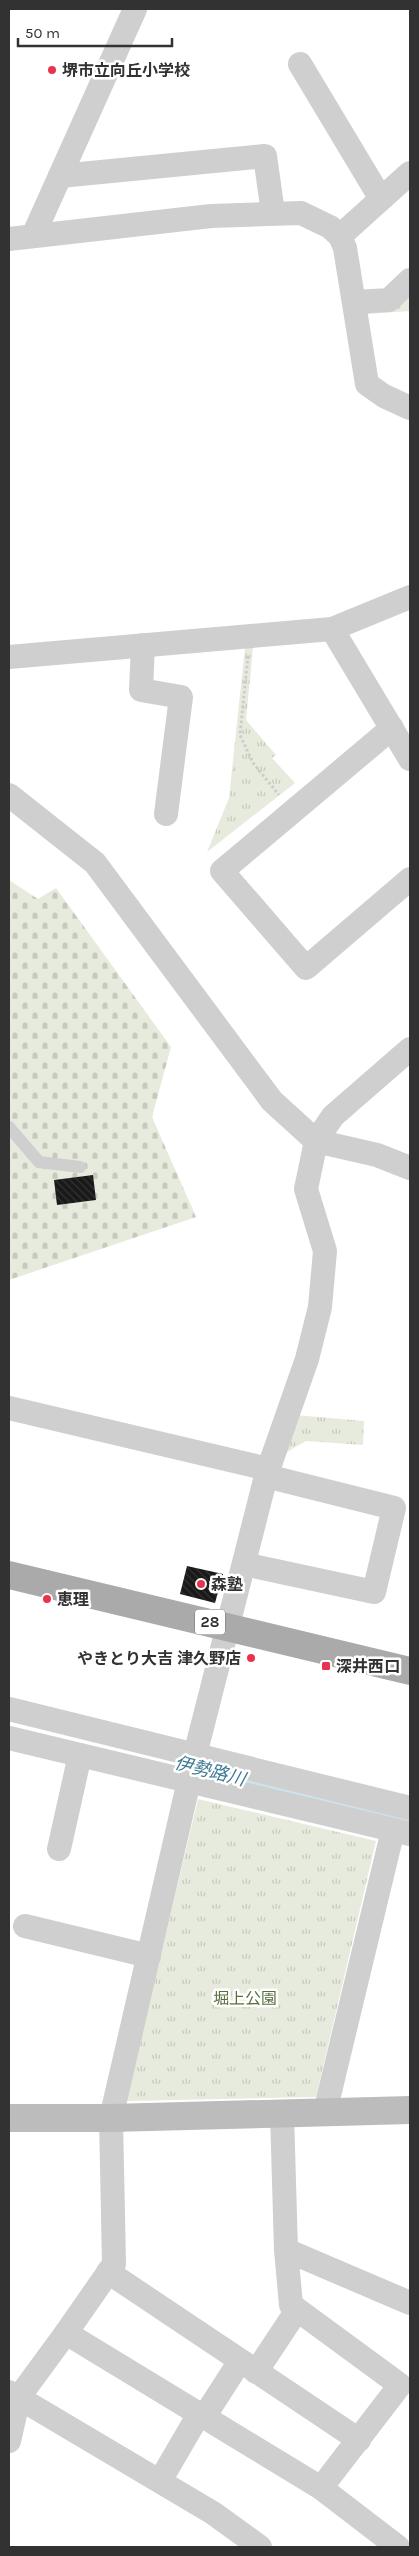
<svg xmlns="http://www.w3.org/2000/svg" width="419" height="2556" viewBox="0 0 419 2556" font-family="Karla,'Noto Sans JP',sans-serif">
<style>
.cemetery{fill:url(#cemetery-stones)}
.park{fill:url(#park-tufts)}
.lines{fill:none;stroke-linecap:round;stroke-linejoin:round}
.river{stroke:#cce3ee;stroke-width:36}
.building{fill:url(#building-back-hatch)}
.path{stroke:#ccc;stroke-width:3;stroke-dasharray:2.5 2.5;stroke-linecap:butt}
.lane{stroke:#cfcfcf;stroke-width:12}
.street{stroke:#cfcfcf;stroke-width:24}
.secondary{stroke:#bcbcbc;stroke-width:28}
.primary{stroke:#aaa;stroke-width:28}
.poi-dot{fill:#e9334e;stroke:#fff;stroke-width:2}
.labels{text-anchor:middle;dominant-baseline:central;stroke-width:5;stroke-linejoin:round;paint-order:stroke}
.shield{fill:#fff;stroke:#707070;stroke-width:1}
.shield-label{font-size:15px;font-weight:bold;fill:#323232}
.poi-label{font-size:16px;font-weight:bold;fill:#323232;stroke:#fff;text-anchor:start}
.park-label{font-size:16px;fill:#586f3d;stroke:#fff}
.water-label{font-size:18px;font-style:italic;fill:#3d7a96;stroke:#fff}
</style>
<defs>
<pattern id="cemetery-stones" width="16" height="16" patternUnits="userSpaceOnUse" patternTransform="scale(1.25)"><rect width="16" height="16" fill="#e6ebdd"/><path d="M2 7V4a2 2 0 0 1 4 0v3zM10 15v-3a2 2 0 0 1 4 0v3z" fill="#c6cabe"/></pattern>
<pattern id="park-tufts" width="24" height="20" patternUnits="userSpaceOnUse" patternTransform="scale(1.25)"><rect width="24" height="20" fill="#e6ebdd"/><path d="M3 7l-1-3M5 7V3M7 7l1-3M15 17l-1-3M17 17v-4M19 17l1-3" fill="none" stroke="#c6cabe"/></pattern>
<pattern id="building-back-hatch" width="6" height="6" patternUnits="userSpaceOnUse" patternTransform="scale(1.25)"><rect width="6" height="6" fill="#191919"/><path d="M-1 5l2 2M0 0l6 6M5-1l2 2" fill="none" stroke="#323232"/></pattern>
</defs>
<rect width="100%" height="100%" fill="#fff"/>
<path class="cemetery" d="M 9,880 L 38,899 L 56,888 L 171,1047 L 152,1117 L 196,1217 L 9,1280 Z"/>
<g class="park">
<path d="M 410,289 L 410,311 L 367,314 L 374,306 Z"/>
<path d="M 245,648 L 253,648 L 246,720 L 276,755 L 272,758 L 295,783 L 207,852 L 229,798 Z"/>
<path d="M 295,1415 L 364,1421 L 363,1445 L 306,1441 L 280,1456 Z"/>
<path d="M 198,1799 L 376,1841 L 316,2097 L 126,2101 Z"/>
</g>
<g class="lines">
<path class="river" d="M 213,1771 L 410,1821"/>
</g>
<g class="building">
<path d="M 93,1175 L 96,1200 L 57,1205 L 54,1180 Z"/>
<path d="M 187,1566 L 223,1574 L 215,1603 L 180,1594 Z"/>
</g>
<g class="lines">
<path class="path" d="M 248,656 L 240,735 L 253,763 L 279,795"/>
<path class="lane" d="M 9,1127 L 39,1162 L 80,1167"/>
<g class="street">
<path d="M 300,64 L 381,199"/>
<path d="M 60,176 L 265,156 L 273,213"/>
<path d="M 33,236 L 135,9"/>
<path d="M 340,236 L 410,173"/>
<path d="M 9,239 L 211,216 L 301,213 L 330,227 L 340,236 L 345,248 L 367,384 L 384,396 L 410,408"/>
<path d="M 355,302 L 389,300 L 410,280"/>
<path d="M 332,629 L 410,759"/>
<path d="M 143,645 L 141,690 L 181,697 L 166,814"/>
<path d="M 9,657 L 332,629 L 410,597"/>
<path d="M 392,728 L 222,871 L 306,968 L 410,879"/>
<path d="M 9,795 L 95,863 L 272,1101 L 316,1141 L 377,1155 L 410,1168"/>
<path d="M 9,1408 L 268,1469"/>
<path d="M 244,1564 L 374,1592 L 394,1508 L 266,1476"/>
<path d="M 9,1709 L 410,1808"/>
<path d="M 9,1738 L 410,1834"/>
<path d="M 59,1849 L 80,1755"/>
<path d="M 25,1926 L 149,1956"/>
<path d="M 325,2112 L 393,1830"/>
<path d="M 282,2113 L 286,2250"/>
<path d="M 108,2272 L 359,2440"/>
<path d="M 66,2333 L 114,2264 L 111,2118 L 195,1755 L 266,1476 L 307,1359 L 320,1307 L 325,1251 L 306,1189 L 316,1141 L 333,1116 L 410,1049"/>
<path d="M 256,2372 L 297,2310"/>
<path d="M 9,2392 L 213,2513 L 260,2547"/>
<path d="M 204,2417 L 240,2361"/>
<path d="M 9,2441 L 19,2397 L 66,2333 L 321,2488 L 398,2547"/>
<path d="M 160,2481 L 199,2414"/>
<path d="M 321,2488 L 400,2385 L 291,2305 L 286,2250 L 410,2303"/>
</g>
<path class="secondary" d="M 9,2118 L 111,2118 L 410,2110"/>
<path class="primary" d="M 9,1575 L 410,1671"/>
</g>
<g class="poi-dot">
<circle cx="52" cy="70" r="5"/>
<circle cx="201" cy="1584" r="5"/>
<circle cx="47" cy="1599" r="5"/>
<circle cx="251" cy="1658" r="5"/>
<rect x="321" y="1661" width="10" height="10" rx="2.5"/>
</g>
<g class="labels">
<rect class="shield" x="195" y="1609.5" width="30" height="25" rx="4"/>
<g class="shield-label">
<text x="210" y="1622">28</text>
</g>
<g class="poi-label">
<text x="62" y="70">堺市立向丘小学校</text>
<text x="211" y="1584">森塾</text>
<text x="57" y="1599">恵理</text>
<text x="241" y="1658" text-anchor="end">やきとり大吉 津久野店</text>
<text x="336" y="1666">深井西口</text>
</g>
<g class="park-label">
<text x="245" y="1998">堀上公園</text>
</g>
<g class="water-label">
<text transform="translate(210 1771) rotate(14)">伊勢路川</text>
</g>
</g>
<rect width="419" height="2556" fill="none" stroke="#323232" stroke-width="20"/>
<path d="M18 38v8h154v-8" fill="none" stroke="#323232" stroke-width="2.5"/>
<text x="25" y="38" font-size="15" fill="#323232" stroke="#ffffff" stroke-width="4" paint-order="stroke">50 m</text>
</svg>
